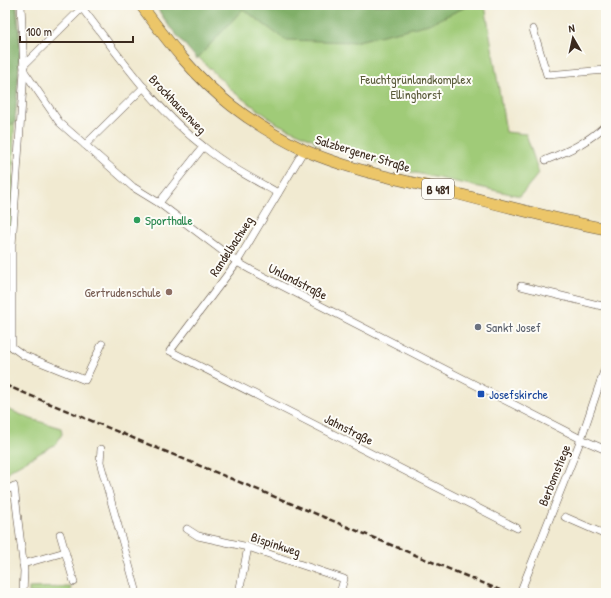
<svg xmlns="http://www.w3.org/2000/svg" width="611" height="598" viewBox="0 0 611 598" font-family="'Patrick Hand',sans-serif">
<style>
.green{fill:#a0cb78;stroke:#6e7a4b}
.forest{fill:#80af68;stroke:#5e6c43}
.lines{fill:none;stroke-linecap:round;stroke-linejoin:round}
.street-casing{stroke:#564739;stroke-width:8}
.primary-casing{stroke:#564739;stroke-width:12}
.street{stroke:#fff;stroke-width:7}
.primary{stroke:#ecc669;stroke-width:11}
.rail{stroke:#3b2a1e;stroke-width:2.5;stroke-dasharray:6 3;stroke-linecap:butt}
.leisure-dot{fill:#2e9e5b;stroke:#fdfcf7;stroke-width:1.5}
.education-dot{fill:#8d6e63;stroke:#fdfcf7;stroke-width:1.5}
.worship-dot{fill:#6b7280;stroke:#fdfcf7;stroke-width:1.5}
.transit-dot{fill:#1a4fb4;stroke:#fdfcf7;stroke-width:1.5}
.labels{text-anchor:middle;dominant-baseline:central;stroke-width:4;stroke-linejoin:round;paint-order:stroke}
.shield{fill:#fdfcf7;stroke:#75695f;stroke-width:1}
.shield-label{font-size:12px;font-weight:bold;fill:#3b2a1e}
.park-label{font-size:13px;fill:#595a39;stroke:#fdfcf7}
.street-label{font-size:13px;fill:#3b2a1e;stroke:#fdfcf7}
.leisure-label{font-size:13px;fill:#27864d;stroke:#fdfcf7;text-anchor:start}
.education-label{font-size:13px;fill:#785e54;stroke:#fdfcf7;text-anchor:end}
.worship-label{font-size:13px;fill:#5b616d;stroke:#fdfcf7;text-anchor:start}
.transit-label{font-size:13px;fill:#164399;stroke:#fdfcf7;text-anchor:start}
</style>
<rect width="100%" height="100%" fill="#fdfcf7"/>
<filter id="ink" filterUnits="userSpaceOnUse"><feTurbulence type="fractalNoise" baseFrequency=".025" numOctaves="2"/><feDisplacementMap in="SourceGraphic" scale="8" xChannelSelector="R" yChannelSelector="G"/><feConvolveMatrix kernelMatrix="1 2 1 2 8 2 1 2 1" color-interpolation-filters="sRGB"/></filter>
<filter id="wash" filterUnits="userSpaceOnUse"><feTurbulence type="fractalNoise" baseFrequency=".012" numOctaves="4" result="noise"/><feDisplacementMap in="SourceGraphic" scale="16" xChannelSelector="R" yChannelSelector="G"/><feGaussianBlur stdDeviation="0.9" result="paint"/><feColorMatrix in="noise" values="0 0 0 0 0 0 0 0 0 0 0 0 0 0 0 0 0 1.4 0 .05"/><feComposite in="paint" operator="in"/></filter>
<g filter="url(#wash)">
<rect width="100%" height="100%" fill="#f1ead1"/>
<g class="green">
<path d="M 5,5 L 17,5 L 20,35 L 20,56 L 14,135 L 11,263 L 8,334 L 9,345 L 12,352 L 5,361 Z"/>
<path d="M 158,5 L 485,5 L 506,132 L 526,134 L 539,173 L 520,196 L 393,168 L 314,142 L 314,140 L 278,124 L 235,93 L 196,55 Z"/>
<path d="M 5,408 L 31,419 L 61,428 L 62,434 L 56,444 L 10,470 C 5,477 6,481 8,489 L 5,493 Z"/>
<path d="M 71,587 L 70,593 L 29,593 L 29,588 Z"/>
</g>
<g class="forest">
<path d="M 5,5 L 16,5 L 20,48 L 15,123 L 9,125 L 5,113 Z"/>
<path d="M 155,5 L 470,5 L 429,24 L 354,42 L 285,40 L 243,9 L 197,59 L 169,26 Z"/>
</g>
</g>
<g filter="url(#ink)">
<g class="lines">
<defs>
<g id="street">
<path d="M 21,5 L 24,71 L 12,245 L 12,347 L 23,355 L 85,380 L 102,344"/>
<path d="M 82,8 C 119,56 155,109 204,147 C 226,165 253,179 278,193"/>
<path d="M 533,29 L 547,75 L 606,70"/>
<path d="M 24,65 L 85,5"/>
<path d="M 24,71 L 59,122 L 133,187 L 159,203 L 237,262 L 251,270 L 581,439 L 606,450"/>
<path d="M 85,145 L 144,87"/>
<path d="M 304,150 L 237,262 L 170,351 L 517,528"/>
<path d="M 546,160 C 571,150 586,143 606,125"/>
<path d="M 159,203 L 203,147"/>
<path d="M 521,286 L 606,307"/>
<path d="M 101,449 L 100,462 L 137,593"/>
<path d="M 5,491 L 14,486 L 24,571 L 23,593"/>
<path d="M 565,517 L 606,535"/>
<path d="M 187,529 L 198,536 L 248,547 L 344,579 L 340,593"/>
<path d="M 60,534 L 74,582"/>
<path d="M 23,564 L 65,552"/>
<path d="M 239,593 L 248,547"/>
<path d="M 520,593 L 581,439 L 606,365"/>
</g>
<path id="primary" d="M 141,5 C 168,42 195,77 232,106 C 254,123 279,138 304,150 C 349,170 399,179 447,191 C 500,205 552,219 606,229"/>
</defs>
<use href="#street" class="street-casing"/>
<use href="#primary" class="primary-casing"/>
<use href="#street" class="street"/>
<use href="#primary" class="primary"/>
<path class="rail" d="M 5,385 L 507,593"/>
</g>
</g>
<circle class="leisure-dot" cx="137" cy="220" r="4"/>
<circle class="education-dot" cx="169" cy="292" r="4"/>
<circle class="worship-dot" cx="478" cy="327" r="4"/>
<rect class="transit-dot" x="477" y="390" width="8" height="8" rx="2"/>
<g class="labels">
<rect class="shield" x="422" y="179" width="32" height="20" rx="3"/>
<g class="shield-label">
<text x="438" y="189">B 481</text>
</g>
<g class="park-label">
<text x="416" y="79">Feuchtgrünlandkomplex<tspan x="416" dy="15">Ellinghorst</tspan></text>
</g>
<g class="street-label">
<text transform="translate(178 104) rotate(46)">Brockhausenweg</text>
<text transform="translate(363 153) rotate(17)">Salzbergener Straße</text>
<text transform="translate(231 246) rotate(-57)">Randelbachweg</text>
<text transform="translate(298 281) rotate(27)">Unlandstraße</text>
<text transform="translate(349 429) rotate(27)">Jahnstraße</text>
<text transform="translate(554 475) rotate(-68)">Berbomstiege</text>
<text transform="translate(276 544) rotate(18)">Bispinkweg</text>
</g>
<g class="leisure-label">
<text x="145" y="220">Sporthalle</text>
</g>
<g class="education-label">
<text x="161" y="292">Gertrudenschule</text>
</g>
<g class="worship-label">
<text x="486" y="327">Sankt Josef</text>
</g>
<g class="transit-label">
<text x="489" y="394">Josefskirche</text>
</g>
</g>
<rect width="611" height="598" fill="none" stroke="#fdfcf7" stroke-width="20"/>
<g transform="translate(573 38) rotate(351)" stroke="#fdfcf7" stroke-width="3" paint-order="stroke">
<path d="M0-3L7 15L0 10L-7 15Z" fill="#3b2a1e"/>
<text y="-6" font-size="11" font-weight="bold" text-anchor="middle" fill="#3b2a1e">N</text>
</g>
<path d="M20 36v6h113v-6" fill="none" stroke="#3b2a1e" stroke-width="2"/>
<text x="26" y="36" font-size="12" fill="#3b2a1e" stroke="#fdfcf7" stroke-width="3" paint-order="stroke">100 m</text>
</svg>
